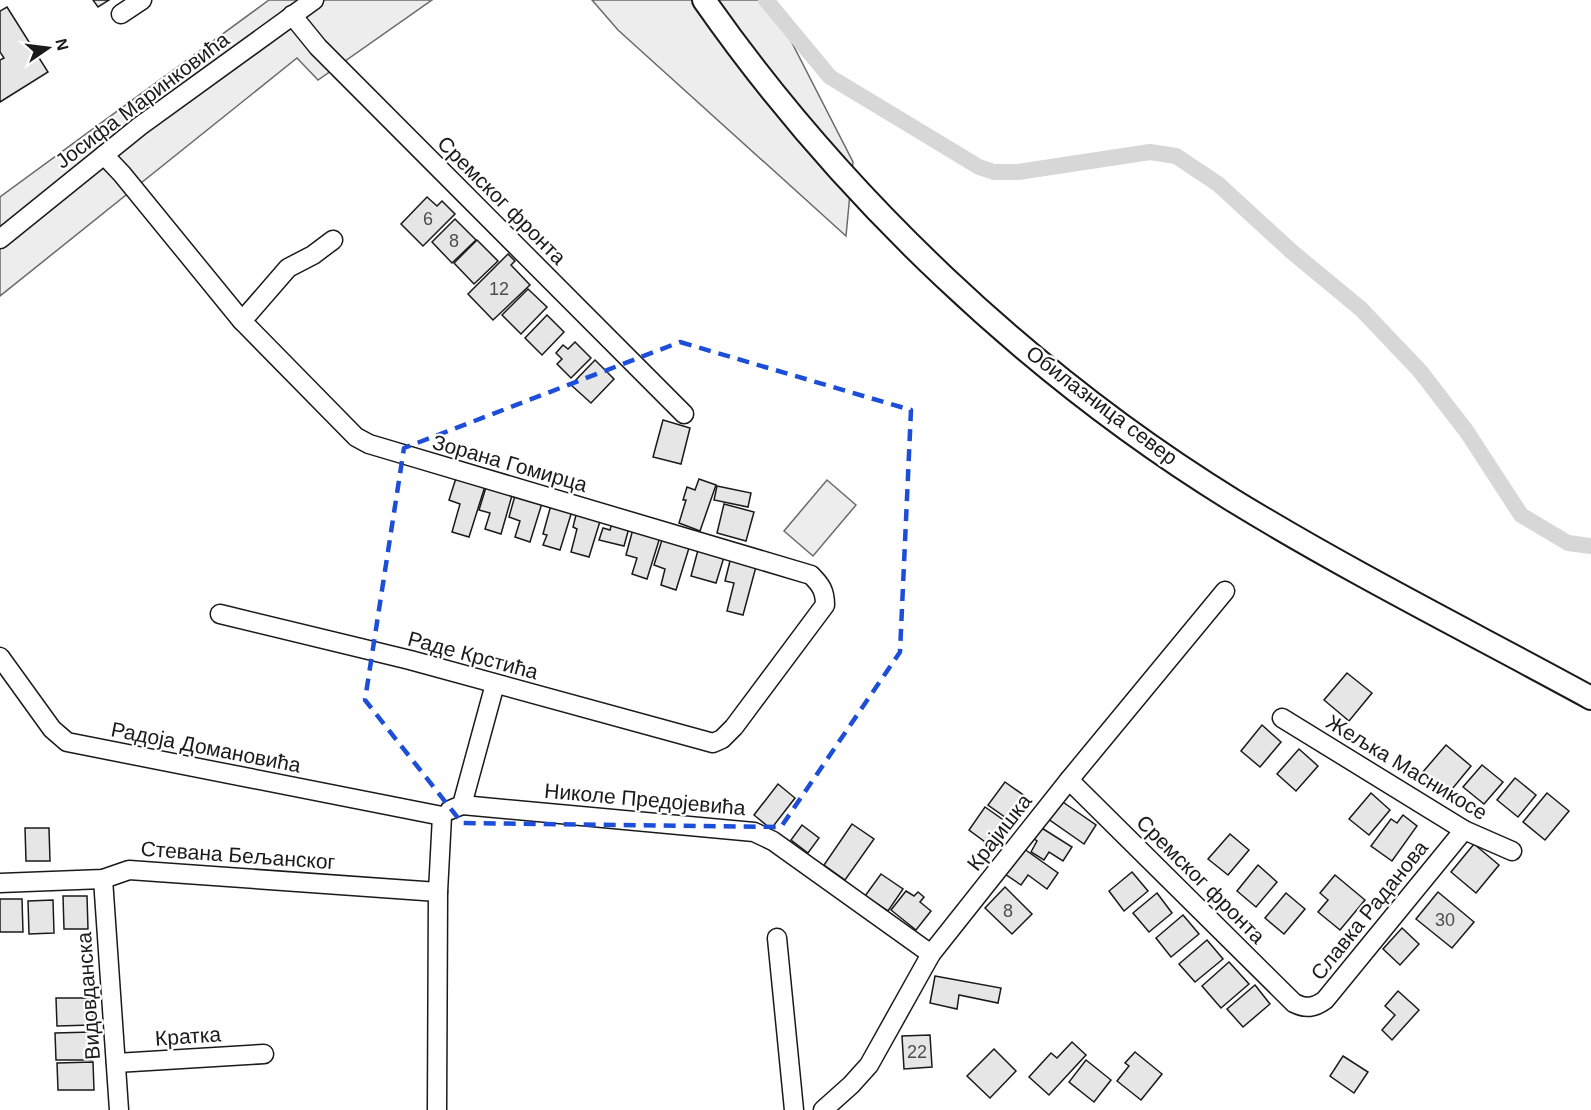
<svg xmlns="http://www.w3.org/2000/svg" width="1591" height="1110" viewBox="0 0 1591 1110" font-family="Helvetica,sans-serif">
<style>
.green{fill:#ededed;stroke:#6a6a6a;stroke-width:1.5}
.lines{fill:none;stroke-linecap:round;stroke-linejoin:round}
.canal{stroke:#d7d7d7;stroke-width:16}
.building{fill:#e6e6e6;stroke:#1a1a1a;stroke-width:1.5}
.minor-casing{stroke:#1a1a1a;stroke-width:21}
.major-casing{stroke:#1a1a1a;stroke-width:26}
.minor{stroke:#fff;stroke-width:18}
.major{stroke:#fff;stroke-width:22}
.marked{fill:none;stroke:#1d4ed8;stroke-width:4.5;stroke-dasharray:12 8;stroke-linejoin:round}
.labels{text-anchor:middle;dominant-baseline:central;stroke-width:4.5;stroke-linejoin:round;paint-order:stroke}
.number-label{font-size:18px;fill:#4d4d4d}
.street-label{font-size:21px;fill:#1a1a1a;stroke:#fff}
</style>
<rect width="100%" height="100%" fill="#fff"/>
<g class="green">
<path d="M 269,0 L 432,0 L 318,80 L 297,58 L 0,296 L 0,197 Z"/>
<path d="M 592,0 L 770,0 L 853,162 L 846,236 L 618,30 Z"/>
<path d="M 827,480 L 856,505 L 813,556 L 784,531 Z"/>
</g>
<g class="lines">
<path class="canal" d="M 766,0 L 830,77 L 979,167 L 994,172 L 1018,172 L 1150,152 L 1176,156 L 1218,184 L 1291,251 L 1361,309 L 1420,371 L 1467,432 L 1521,515 L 1568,543 L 1591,546"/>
</g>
<g class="building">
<path d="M 93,0 L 109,0 L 98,7 Z"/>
<path d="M 7,7 L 48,72 L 0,102 L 0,60 L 4,58 L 0,52 L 0,11 Z"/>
<path d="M 427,197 L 437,206 L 442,201 L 455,214 L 423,246 L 401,224 Z"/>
<path d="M 455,219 L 476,240 L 452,263 L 432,242 Z"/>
<path d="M 477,240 L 498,261 L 474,284 L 454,263 Z"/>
<path d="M 508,254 L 515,261 L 511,265 L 530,285 L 493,320 L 468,294 Z"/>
<path d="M 528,289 L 547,307 L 521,334 L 502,315 Z"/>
<path d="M 547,315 L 564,332 L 542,355 L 525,338 Z"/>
<path d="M 575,342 L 591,358 L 571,378 L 557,364 L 562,359 L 556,353 L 563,345 L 568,349 Z"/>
<path d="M 595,360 L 614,379 L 591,403 L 571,385 Z"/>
<path d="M 663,420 L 690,428 L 681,464 L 653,457 Z"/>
<path d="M 457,475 L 486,483 L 469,537 L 452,532 L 460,504 L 449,500 Z"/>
<path d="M 699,479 L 716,485 L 700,531 L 679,523 L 686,500 L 683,500 L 687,487 L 695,490 Z"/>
<path d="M 487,484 L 513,492 L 501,534 L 485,529 L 490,513 L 479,510 Z"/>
<path d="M 717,486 L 751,493 L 748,507 L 714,500 Z"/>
<path d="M 516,492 L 543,500 L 530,542 L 515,537 L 520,521 L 509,517 Z"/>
<path d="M 724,504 L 754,512 L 746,541 L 717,533 Z"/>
<path d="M 551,505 L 572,511 L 560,550 L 543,545 L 547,535 L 543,534 Z"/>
<path d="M 577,511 L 601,518 L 589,557 L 571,552 L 577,529 L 573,527 Z"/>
<path d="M 612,523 L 629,528 L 624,546 L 599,540 L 603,528 L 610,530 Z"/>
<path d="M 633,529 L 660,537 L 647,579 L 632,574 L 637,558 L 626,555 Z"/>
<path d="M 662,540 L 689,548 L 676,590 L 661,585 L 665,569 L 654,565 Z"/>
<path d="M 698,550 L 724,557 L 716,583 L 691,576 Z"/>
<path d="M 731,557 L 757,563 L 743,615 L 727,611 L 734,583 L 725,581 Z"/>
<path d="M 1347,673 L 1372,693 L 1349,721 L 1324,700 Z"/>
<path d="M 1262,725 L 1281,742 L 1260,767 L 1241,751 Z"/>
<path d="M 1446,745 L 1471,766 L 1448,794 L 1422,773 Z"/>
<path d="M 1299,749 L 1318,766 L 1296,791 L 1277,774 Z"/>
<path d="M 1482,765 L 1503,782 L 1484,804 L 1463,787 Z"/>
<path d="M 1515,778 L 1536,795 L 1518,817 L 1497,800 Z"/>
<path d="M 1005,782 L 1029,799 L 1012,822 L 988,805 Z"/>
<path d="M 778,784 L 795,798 L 771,829 L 754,815 Z"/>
<path d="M 1371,793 L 1390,810 L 1369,835 L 1349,819 Z"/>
<path d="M 1547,793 L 1569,811 L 1545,840 L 1523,822 Z"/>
<path d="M 1057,798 L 1096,825 L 1084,844 L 1044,816 Z"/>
<path d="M 985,807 L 1009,824 L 992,847 L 969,830 Z"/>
<path d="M 1403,815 L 1417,826 L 1392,861 L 1371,846 L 1391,819 L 1397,823 Z"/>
<path d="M 852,824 L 874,839 L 845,880 L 824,865 Z"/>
<path d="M 802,825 L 819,838 L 808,853 L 791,840 Z"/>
<path d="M 1037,825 L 1072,847 L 1063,861 L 1049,852 L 1044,860 L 1031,852 L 1037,841 L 1030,836 Z"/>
<path d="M 25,828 L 49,828 L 50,861 L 26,861 Z"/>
<path d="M 1230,834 L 1249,850 L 1228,875 L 1208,859 Z"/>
<path d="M 1474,844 L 1499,865 L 1476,893 L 1451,872 Z"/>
<path d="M 1020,846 L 1058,873 L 1047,889 L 1028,875 L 1021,885 L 1002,872 Z"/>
<path d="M 1258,865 L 1277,882 L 1256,907 L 1237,891 Z"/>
<path d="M 1132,872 L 1148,891 L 1124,911 L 1109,891 Z"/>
<path d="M 881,874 L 903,889 L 888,911 L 865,896 Z"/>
<path d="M 1335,875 L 1365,900 L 1340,930 L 1318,912 L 1328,900 L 1320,893 Z"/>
<path d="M 1005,887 L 1032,914 L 1012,934 L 985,908 Z"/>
<path d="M 906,891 L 914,896 L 918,892 L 924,897 L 920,902 L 931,911 L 916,930 L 891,910 Z"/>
<path d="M 1438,892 L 1474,922 L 1452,948 L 1416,919 Z"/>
<path d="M 1157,893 L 1172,913 L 1149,932 L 1133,913 Z"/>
<path d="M 1286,893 L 1305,909 L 1284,934 L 1265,918 Z"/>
<path d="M 63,896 L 87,896 L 88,929 L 64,929 Z"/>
<path d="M 0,899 L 22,899 L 23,932 L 0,932 Z"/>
<path d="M 53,900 L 54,933 L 29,934 L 28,901 Z"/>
<path d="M 1183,915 L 1199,934 L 1171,957 L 1156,938 Z"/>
<path d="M 1402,928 L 1419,944 L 1400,965 L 1383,949 Z"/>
<path d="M 1207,940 L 1223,959 L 1195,982 L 1179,964 Z"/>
<path d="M 1229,962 L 1249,984 L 1221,1008 L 1202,986 Z"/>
<path d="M 935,976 L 1001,988 L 998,1003 L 959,995 L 957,1009 L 930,1003 Z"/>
<path d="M 1255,985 L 1270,1004 L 1243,1027 L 1227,1009 Z"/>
<path d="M 1398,991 L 1419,1010 L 1392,1040 L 1382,1030 L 1395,1015 L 1385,1006 Z"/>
<path d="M 56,998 L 92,998 L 93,1025 L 57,1026 Z"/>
<path d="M 92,1032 L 92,1060 L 56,1060 L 55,1033 Z"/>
<path d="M 930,1035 L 932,1067 L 904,1069 L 902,1036 Z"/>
<path d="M 1072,1042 L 1086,1055 L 1049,1095 L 1029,1077 L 1051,1053 L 1057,1058 Z"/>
<path d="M 994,1049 L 1016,1071 L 990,1098 L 967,1076 Z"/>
<path d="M 1135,1052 L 1162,1074 L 1141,1100 L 1117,1081 L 1129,1066 L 1125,1063 Z"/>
<path d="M 1343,1056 L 1368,1072 L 1354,1093 L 1330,1076 Z"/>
<path d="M 1086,1060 L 1111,1080 L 1094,1102 L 1069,1082 Z"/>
<path d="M 93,1062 L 94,1090 L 58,1090 L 57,1063 Z"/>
</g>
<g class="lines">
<defs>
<g id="minor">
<path d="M 121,14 L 142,0"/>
<path d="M 292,15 L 318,47 L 684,414"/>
<path d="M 104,155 L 122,174 L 242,321 L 356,437 L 369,444 L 811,575 C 821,585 825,591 825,605 L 734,727 L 722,739 L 713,743 L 410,660 L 220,614"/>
<path d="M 0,239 L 140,126 L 314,0"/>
<path d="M 242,321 L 288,268 L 313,255 L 333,240"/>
<path d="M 0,657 L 52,729 L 67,742 L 442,816 L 438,892 L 437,1110"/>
<path d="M 1282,718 L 1464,830 L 1512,851"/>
<path d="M 1069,780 L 1294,1003 C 1306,1009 1314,1008 1325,1000 L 1464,830"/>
<path d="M 462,805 L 754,832 L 773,841 L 931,954"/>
<path d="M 450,810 L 462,805 L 495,684"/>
<path d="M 103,879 L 119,1110"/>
<path d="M 0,883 L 103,879 L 129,870 L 438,892"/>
<path d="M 777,938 L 794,1110"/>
<path d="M 116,1063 L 264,1054"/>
<path d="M 823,1110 L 851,1085 L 869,1065 L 931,954 L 1069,780 L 1225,591"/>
</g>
<path id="major" d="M 704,0 C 841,196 1031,376 1234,501 C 1350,572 1472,633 1591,698"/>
</defs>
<use href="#minor" class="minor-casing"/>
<use href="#major" class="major-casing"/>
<use href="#minor" class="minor"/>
<use href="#major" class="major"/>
</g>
<path class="marked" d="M 680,342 L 911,410 L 900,652 L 781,827 L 462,823 L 365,700 L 404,448 Z"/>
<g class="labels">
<g class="number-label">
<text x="428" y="219">6</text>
<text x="454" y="241">8</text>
<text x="499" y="289">12</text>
<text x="1008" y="911">8</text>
<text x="1445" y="920">30</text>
<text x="917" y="1052">22</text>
</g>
<g class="street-label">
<text transform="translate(142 100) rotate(-37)">Јосифа Маринковића</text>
<text transform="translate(502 200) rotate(45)">Сремског фронта</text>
<text transform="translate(1102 405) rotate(37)">Обилазница север</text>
<text transform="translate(510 463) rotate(16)">Зорана Гомирца</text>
<text transform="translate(473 655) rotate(15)">Раде Крстића</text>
<text transform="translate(206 747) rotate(11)">Радоја Домановића</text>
<text transform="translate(1407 767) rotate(31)">Жељка Масникосе</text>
<text transform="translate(645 799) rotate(5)">Николе Предојевића</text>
<text transform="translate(999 832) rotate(-52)">Крајишка</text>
<text transform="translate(238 855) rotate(4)">Стевана Бељанског</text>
<text transform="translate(1201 879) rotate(45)">Сремског фронта</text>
<text transform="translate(1369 910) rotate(-51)">Славка Раданова</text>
<text transform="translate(88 996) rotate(-94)">Видовданска</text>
<text transform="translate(188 1036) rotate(-4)">Кратка</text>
</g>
</g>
<g transform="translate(48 48) rotate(76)" stroke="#ffffff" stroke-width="4.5" paint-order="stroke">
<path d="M0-4.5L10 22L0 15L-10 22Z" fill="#1a1a1a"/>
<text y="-9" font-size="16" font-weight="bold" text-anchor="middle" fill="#1a1a1a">N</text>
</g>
</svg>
